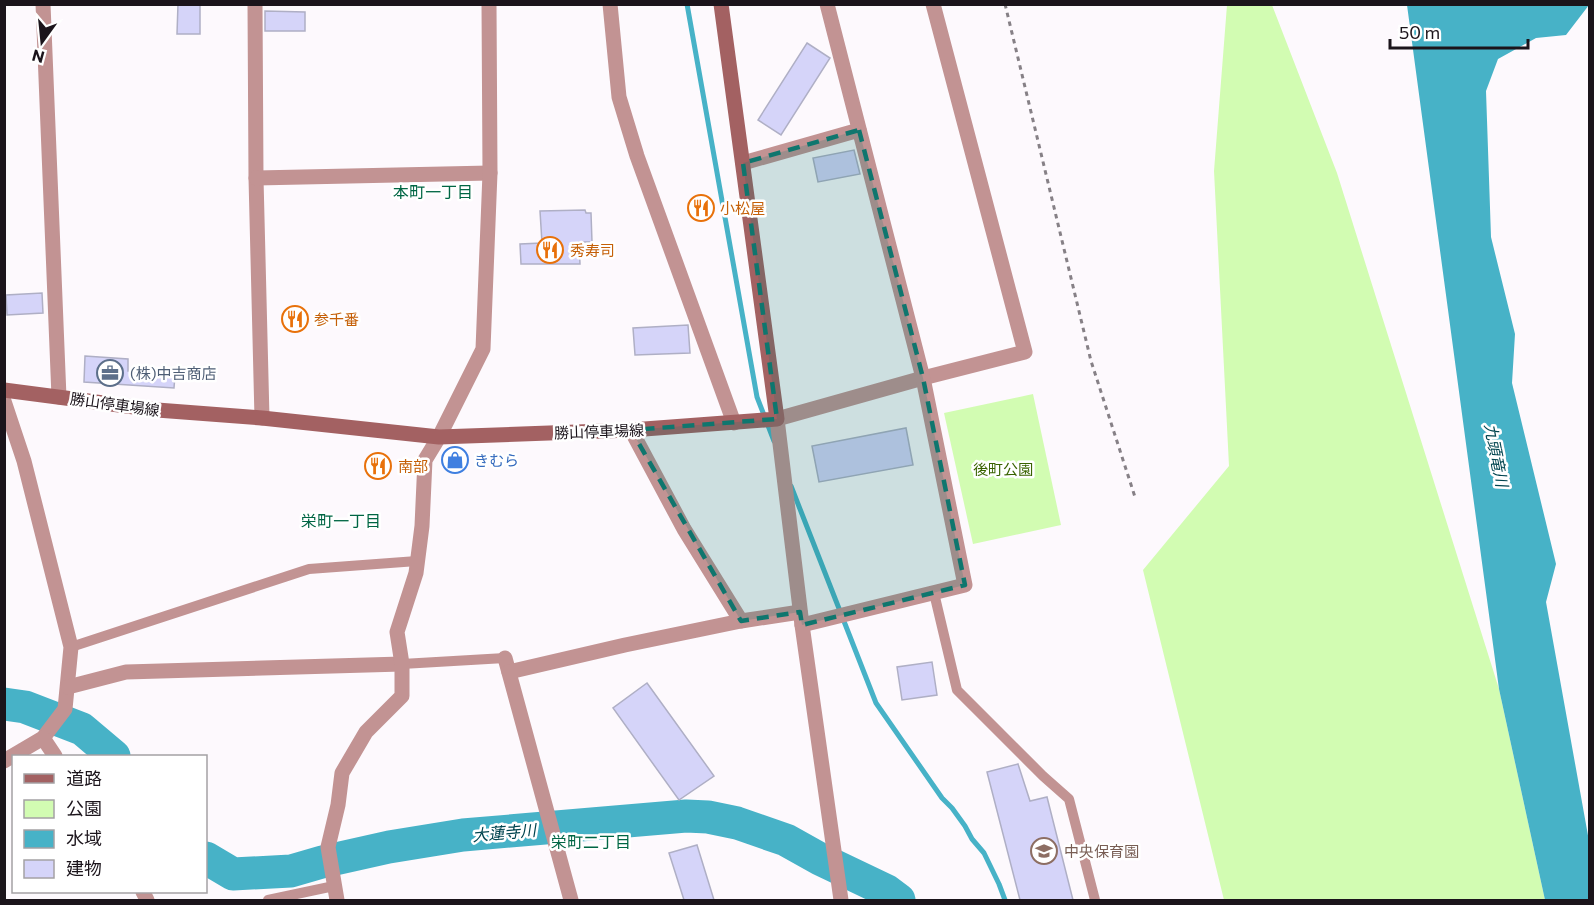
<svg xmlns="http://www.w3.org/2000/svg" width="1594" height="905" viewBox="0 0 1594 905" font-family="Commissioner,'Noto Sans JP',sans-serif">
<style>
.green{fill:#d2fcb2}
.water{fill:#47b2c7}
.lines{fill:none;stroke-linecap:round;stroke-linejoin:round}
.stream{stroke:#47b2c7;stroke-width:5}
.river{stroke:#47b2c7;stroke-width:33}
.building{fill:#d5d4f9;stroke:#afafc5;stroke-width:1.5}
.path{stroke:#868086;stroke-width:3;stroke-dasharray:4.5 4.5;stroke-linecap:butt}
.service{stroke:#c29393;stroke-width:10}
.minor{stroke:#c29393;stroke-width:15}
.tertiary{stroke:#c29393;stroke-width:15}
.secondary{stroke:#a36162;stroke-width:15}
.marked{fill:#0f766e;fill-opacity:0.2;stroke:#0f766e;stroke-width:4.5;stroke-dasharray:12 8;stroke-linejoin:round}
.labels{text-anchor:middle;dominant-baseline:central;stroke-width:5;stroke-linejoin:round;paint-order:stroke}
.food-label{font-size:15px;fill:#c56008;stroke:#fff;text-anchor:start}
.service-label{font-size:15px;fill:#4e5e75;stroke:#fff;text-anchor:start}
.street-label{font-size:15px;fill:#1b141b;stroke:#fff}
.shop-label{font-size:15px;fill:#366cbe;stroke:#fff;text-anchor:start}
.park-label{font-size:15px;fill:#396301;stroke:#fff}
.education-label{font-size:15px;fill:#785e54;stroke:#fff;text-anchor:start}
.neighbourhood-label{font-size:16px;fill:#064;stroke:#fff}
.water-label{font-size:16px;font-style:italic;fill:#00444f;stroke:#fff}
</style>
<rect width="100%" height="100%" fill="#fdf9fd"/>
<g class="green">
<path d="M 1227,5 L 1272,5 L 1337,173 L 1499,689 L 1545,900 L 1224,900 L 1143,570 L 1229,466 L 1214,171 Z"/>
<path d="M 1033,394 L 1061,525 L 973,544 L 944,413 Z"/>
</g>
<path class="water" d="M 1407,5 L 1589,5 L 1566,35 L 1536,38 L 1498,59 L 1486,91 L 1491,237 L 1515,334 L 1512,383 L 1556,564 L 1546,602 L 1589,841 L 1589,900 L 1545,900 L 1499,689 Z"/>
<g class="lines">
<g class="stream">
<path d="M 687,4 L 757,397 L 774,441"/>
<path d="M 791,486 L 876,703 L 942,798 L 952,808 L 965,826 L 972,839 L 984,853 L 999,884 L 1005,900"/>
</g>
<g class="river">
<path d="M 4,704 L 25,707 L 82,729 L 114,756"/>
<path d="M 206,858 L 233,874 L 291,871 L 322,862 L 389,847 L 463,835 L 686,816 L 708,817 L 737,823 L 786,840 L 820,859 L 887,891 L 899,900"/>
</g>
</g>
<g class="building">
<path d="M 178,4 L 200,4 L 200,34 L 177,34 Z"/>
<path d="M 265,11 L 305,12 L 305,31 L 265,31 Z"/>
<path d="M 807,43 L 830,58 L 781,135 L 758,120 Z"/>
<path d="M 854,150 L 860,174 L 818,182 L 813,158 Z"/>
<path d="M 585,210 L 586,213 L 591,213 L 592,242 L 579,242 L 580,264 L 521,264 L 520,244 L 542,243 L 540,211 Z"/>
<path d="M 42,293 L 43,313 L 7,315 L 6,295 Z"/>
<path d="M 688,325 L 690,353 L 635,355 L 633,328 Z"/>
<path d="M 85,356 L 128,359 L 128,371 L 175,375 L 174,388 L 84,382 Z"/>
<path d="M 906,428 L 913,465 L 819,482 L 812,446 Z"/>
<path d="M 932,662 L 937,695 L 902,700 L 897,667 Z"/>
<path d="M 647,683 L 714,776 L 679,800 L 613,708 Z"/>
<path d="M 1018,764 L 1030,801 L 1047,797 L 1073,900 L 1020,900 L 987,772 Z"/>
<path d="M 697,845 L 714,900 L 684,900 L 669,853 Z"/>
</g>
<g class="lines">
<path class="path" d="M 1005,4 L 1091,361 L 1135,497"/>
<g class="service">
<path d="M 934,593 L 957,690 L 1043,776 L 1069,799 L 1095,900"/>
<path d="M 71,647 L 309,569 L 417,561"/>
<path d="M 402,664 L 505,658"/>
<path d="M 268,900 L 334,886"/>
</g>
<g class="minor">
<path d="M 43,4 L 59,397"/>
<path d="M 255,4 L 256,178 L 262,418"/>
<path d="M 610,4 L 619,97 L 637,156 L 734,423"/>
<path d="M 743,163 L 859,130"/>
<path d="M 256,178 L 490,173"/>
<path d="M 4,401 L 24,461 L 71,647 L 65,709 L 43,738 L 4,761"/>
<path d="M 777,419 L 923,378 L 1025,352 L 933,4"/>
<path d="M 741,621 L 800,612"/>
<path d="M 802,625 L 965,585 L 923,378 L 827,4"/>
<path d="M 505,658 L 571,900"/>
<path d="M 509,672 L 625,645 L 741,621 L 684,529 L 631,430"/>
<path d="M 68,687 L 126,672 L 402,664"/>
<path d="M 43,738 L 55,756"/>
<path d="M 143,892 L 147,900"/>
<path d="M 337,900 L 328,847 L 338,805 L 342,773 L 366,732 L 402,696 L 402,664 L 397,632 L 416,573 L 422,526 L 425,460 L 439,437 L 483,349 L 490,173 L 489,4"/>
</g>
<path class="tertiary" d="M 777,419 L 802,625 L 841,900"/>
<path class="secondary" d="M 4,390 L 157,410 L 262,418 L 439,437 L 631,430 L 777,419 L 721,4"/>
</g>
<path class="marked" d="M 859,130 L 923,378 L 965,585 L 802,625 L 800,612 L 741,621 L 631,430 L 777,419 L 743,163 Z"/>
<defs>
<symbol id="restaurant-ring" viewBox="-11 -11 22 22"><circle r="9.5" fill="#fff" stroke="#e8710a" stroke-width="1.5"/><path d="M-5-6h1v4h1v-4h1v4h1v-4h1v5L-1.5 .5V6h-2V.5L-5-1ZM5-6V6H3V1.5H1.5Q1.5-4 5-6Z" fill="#e8710a"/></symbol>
<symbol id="office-ring" viewBox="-11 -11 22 22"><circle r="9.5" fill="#fff" stroke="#5c6f8a" stroke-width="1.5"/><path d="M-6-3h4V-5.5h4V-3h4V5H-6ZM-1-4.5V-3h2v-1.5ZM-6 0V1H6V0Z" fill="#5c6f8a"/></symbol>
<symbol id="shop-ring" viewBox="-11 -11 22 22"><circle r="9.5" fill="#fff" stroke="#3f7fe0" stroke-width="1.5"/><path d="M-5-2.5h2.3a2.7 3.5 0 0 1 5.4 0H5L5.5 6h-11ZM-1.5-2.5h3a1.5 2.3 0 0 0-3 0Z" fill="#3f7fe0"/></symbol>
<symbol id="school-ring" viewBox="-11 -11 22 22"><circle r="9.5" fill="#fff" stroke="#8d6e63" stroke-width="1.5"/><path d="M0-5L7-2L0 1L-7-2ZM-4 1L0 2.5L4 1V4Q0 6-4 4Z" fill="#8d6e63"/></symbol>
</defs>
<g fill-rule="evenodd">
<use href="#restaurant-ring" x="686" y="193" width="30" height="30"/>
<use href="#restaurant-ring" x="535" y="235" width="30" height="30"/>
<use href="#restaurant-ring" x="280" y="304" width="30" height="30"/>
<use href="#office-ring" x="95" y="358" width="30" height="30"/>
<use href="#shop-ring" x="440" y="445" width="30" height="30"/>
<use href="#restaurant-ring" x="363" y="451" width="30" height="30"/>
<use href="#school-ring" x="1029" y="836" width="30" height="30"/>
</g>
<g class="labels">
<g class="food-label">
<text x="720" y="208">小松屋</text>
<text x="570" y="250">秀寿司</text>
<text x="314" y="319">参千番</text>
<text x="398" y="466">南部</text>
</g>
<g class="service-label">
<text x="130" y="373">(株)中吉商店</text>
</g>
<g class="street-label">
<text transform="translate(115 404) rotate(8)">勝山停車場線</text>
<text transform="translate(599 431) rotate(-2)">勝山停車場線</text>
</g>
<g class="shop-label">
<text x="474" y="460">きむら</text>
</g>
<g class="park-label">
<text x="1003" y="469">後町公園</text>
</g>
<g class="education-label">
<text x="1064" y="851">中央保育園</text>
</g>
<g class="neighbourhood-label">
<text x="433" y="191">本町一丁目</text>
<text x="341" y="520">栄町一丁目</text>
<text x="591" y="841">栄町二丁目</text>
</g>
<g class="water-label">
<text transform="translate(1497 455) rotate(79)">九頭竜川</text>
<text transform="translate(504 832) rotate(-5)">大蓮寺川</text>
</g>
</g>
<rect width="1594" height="905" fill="none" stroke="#1b141b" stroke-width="12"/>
<rect x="12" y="755" width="195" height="138" fill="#ffffff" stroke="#a4a1a4" stroke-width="1.5"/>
<rect x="24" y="774" width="30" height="9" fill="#a36162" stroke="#a4a1a4" stroke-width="1.5"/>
<text x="66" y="785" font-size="18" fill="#1b141b">道路</text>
<rect x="24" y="800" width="30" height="18" fill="#d2fcb2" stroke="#a4a1a4" stroke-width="1.5"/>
<text x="66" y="815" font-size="18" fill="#1b141b">公園</text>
<rect x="24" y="830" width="30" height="18" fill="#47b2c7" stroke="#a4a1a4" stroke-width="1.5"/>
<text x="66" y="845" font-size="18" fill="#1b141b">水域</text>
<rect x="24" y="860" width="30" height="18" fill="#d5d4f9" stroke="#a4a1a4" stroke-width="1.5"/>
<text x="66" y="875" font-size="18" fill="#1b141b">建物</text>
<g transform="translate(42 42) rotate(195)" stroke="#ffffff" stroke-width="4.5" paint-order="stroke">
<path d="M0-4.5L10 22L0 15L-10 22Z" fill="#1b141b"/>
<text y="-9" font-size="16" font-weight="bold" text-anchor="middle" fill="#1b141b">N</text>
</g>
<path d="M1390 39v9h138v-9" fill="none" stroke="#1b141b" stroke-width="3"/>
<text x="1399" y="39" font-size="18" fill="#1b141b" stroke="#ffffff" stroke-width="4.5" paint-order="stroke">50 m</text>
</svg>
